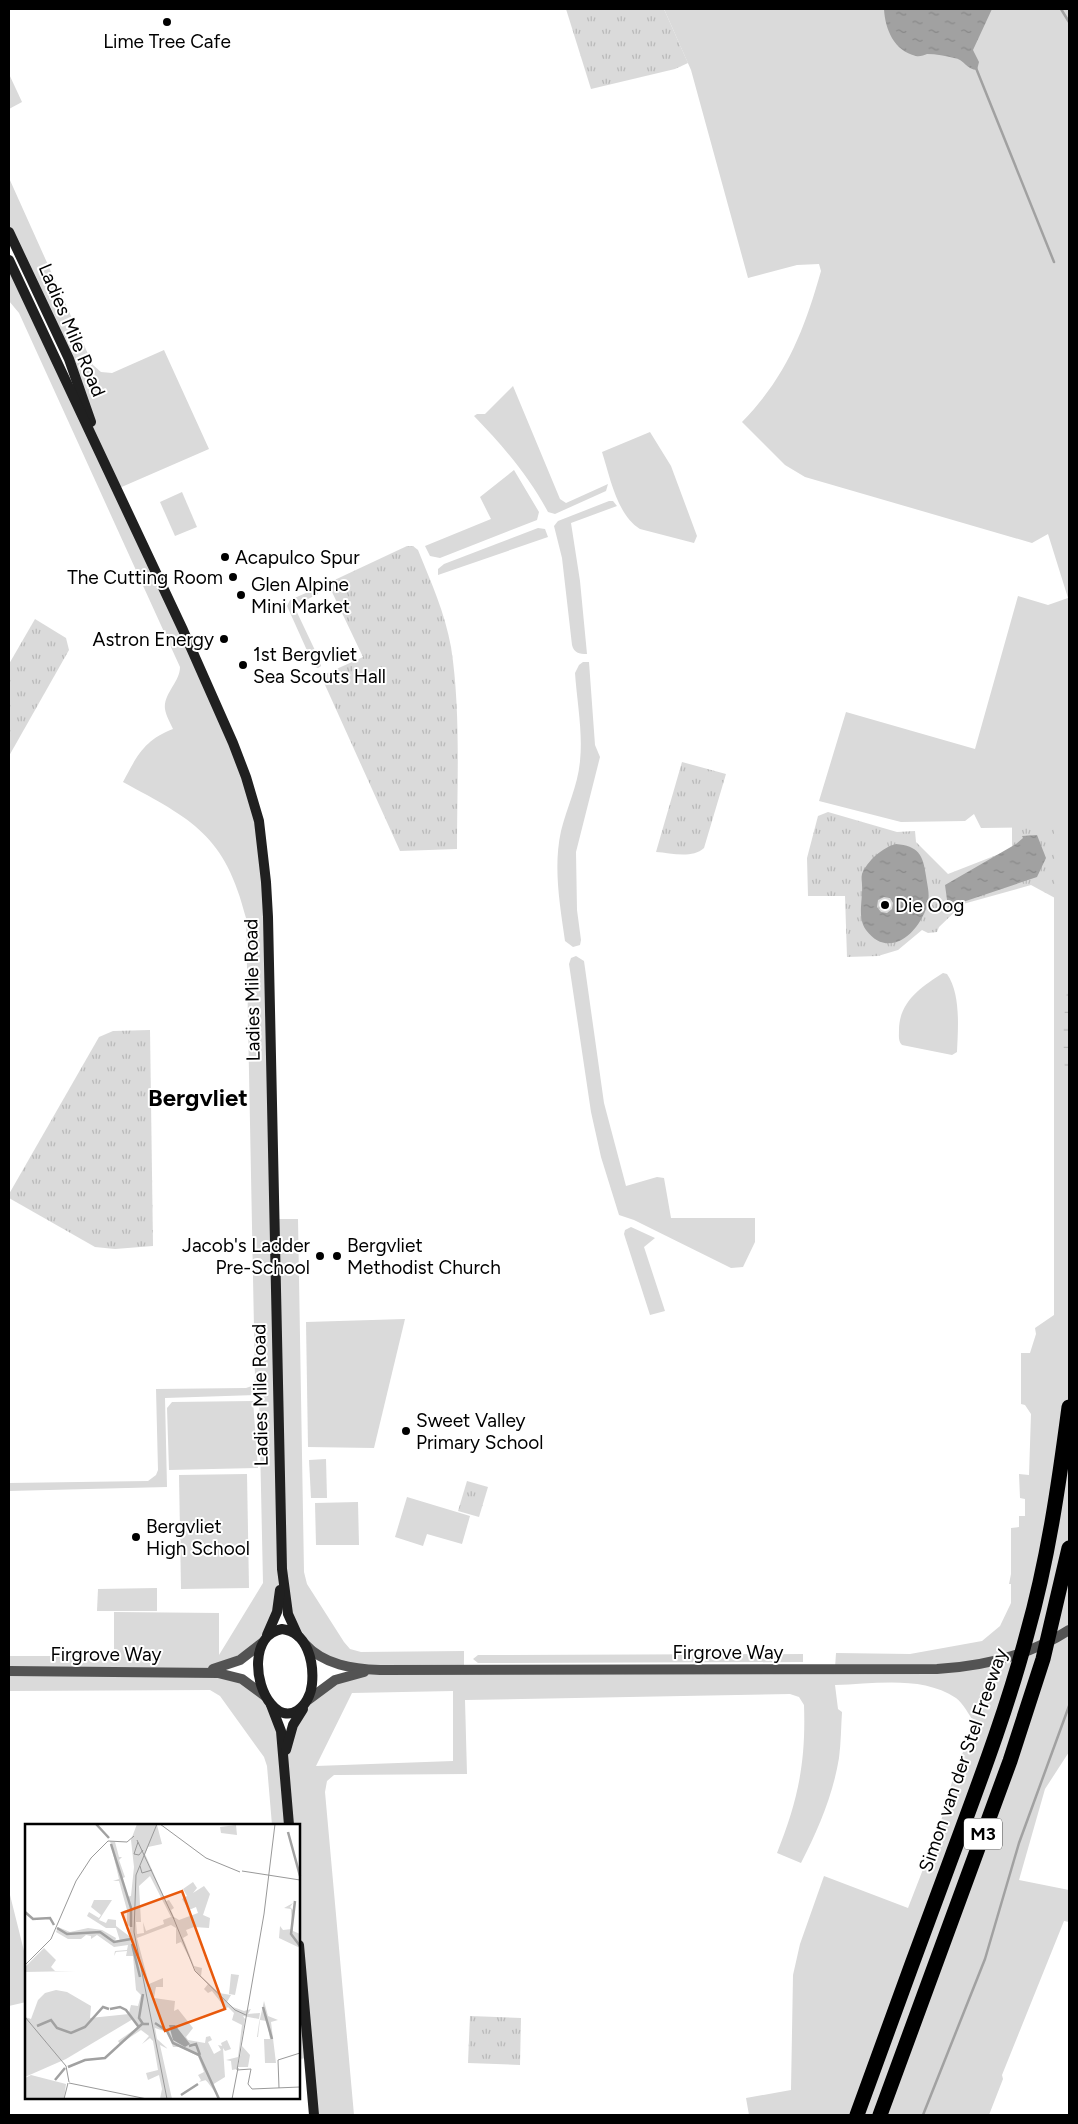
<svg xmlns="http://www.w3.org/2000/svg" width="1078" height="2124" viewBox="0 0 1078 2124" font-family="Figtree,sans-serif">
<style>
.green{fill:#dadada;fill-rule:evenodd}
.wetland{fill:url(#wetland-marsh)}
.park{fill:url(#park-tufts)}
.water{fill:url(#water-ripples);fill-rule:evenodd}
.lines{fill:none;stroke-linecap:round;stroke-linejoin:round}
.stream{stroke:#a1a1a1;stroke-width:2.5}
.tertiary{stroke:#535353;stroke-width:10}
.secondary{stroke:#202020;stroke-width:10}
.motorway{stroke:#000;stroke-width:15}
.poi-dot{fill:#000;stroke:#fff;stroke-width:2}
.labels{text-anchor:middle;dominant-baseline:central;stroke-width:4;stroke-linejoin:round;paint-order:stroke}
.shield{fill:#fff;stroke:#4c4c4c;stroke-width:1}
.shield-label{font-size:18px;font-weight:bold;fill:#000}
.poi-label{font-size:19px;fill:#000;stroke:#fff;text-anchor:start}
.street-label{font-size:19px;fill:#000;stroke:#fff}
.district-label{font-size:24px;font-weight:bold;fill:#000;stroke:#fff}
.inset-river{fill:none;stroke:#a1a1a1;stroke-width:2.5}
.inset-road{fill:none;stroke:#999;stroke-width:1}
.view{fill:#e8590c;fill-opacity:0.15;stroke:#e8590c;stroke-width:2.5}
.inset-edge{fill:none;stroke:#000;stroke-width:2.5}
</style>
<defs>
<pattern id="wetland-marsh" width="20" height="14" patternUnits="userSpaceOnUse" patternTransform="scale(1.25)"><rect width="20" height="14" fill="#dadada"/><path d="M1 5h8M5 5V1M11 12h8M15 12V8" fill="none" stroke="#b9b9b9"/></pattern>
<pattern id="park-tufts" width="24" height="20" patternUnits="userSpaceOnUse" patternTransform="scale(1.25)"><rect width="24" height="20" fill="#dadada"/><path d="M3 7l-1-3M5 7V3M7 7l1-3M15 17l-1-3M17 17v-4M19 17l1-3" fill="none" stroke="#b9b9b9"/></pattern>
<pattern id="water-ripples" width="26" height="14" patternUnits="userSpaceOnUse" patternTransform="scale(1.25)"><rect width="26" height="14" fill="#a1a1a1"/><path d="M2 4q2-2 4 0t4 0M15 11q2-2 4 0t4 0" fill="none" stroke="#898989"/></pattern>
</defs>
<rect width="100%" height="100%" fill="#fff"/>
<g class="green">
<path d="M 664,9 L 1069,9 L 1069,1752 L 1045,1789 L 1019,1880 L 1069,1890 L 1069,1922 L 1064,1921 L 1002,2075 L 1003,2079 L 989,2115 L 749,2115 L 746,2098 L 791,2090 L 793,1975 L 800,1944 L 824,1876 L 908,1908 L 939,1828 L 952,1782 L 974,1722 C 969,1715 963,1703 956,1698 C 922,1675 874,1684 835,1685 L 838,1709 L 842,1712 C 841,1727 841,1743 839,1758 C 833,1795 818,1830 801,1863 L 777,1853 C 798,1800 806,1763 804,1705 L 799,1697 L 790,1694 L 465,1700 L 467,1774 L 339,1775 L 334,1775 L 327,1781 L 325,1792 L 354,2115 L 314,2115 L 308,2058 L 299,2059 L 299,1825 L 272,1825 L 267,1766 L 264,1757 L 220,1696 L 210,1690 L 9,1691 L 9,1656 L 114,1656 L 114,1612 L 219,1613 L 219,1655 L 263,1583 L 259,1395 L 165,1398 L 167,1487 L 9,1491 L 9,1483 L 148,1481 L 156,1475 L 158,1470 L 156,1389 L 246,1388 L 252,1386 L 255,1380 L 246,918 C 225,835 193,820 123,782 C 137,756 144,740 173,729 C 170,722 166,716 165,709 C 163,694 180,682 180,667 L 19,313 L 9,301 L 9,260 L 58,366 L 85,402 L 9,232 L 9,178 L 93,365 L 101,372 L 112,373 L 164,350 L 209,449 L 117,489 L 233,743 L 263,851 L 275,1219 L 298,1219 L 304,1572 L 307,1584 L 344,1642 L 350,1649 L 361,1652 L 464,1651 L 464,1670 L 835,1668 L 836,1653 L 910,1654 L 982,1641 L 1000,1626 L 1011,1603 L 1011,1584 L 1009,1584 L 1011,1574 L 1011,1528 L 1019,1527 L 1019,1516 L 1025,1516 L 1025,1499 L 1020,1498 L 1019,1474 L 1029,1475 L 1031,1414 L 1025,1405 L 1021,1404 L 1021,1353 L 1030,1353 L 1036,1334 L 1035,1328 L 1054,1315 L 1054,827 L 981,828 L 974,814 L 965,821 L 901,822 L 819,801 L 846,712 L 975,749 L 1018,596 L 1048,605 L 1068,598 L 1048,534 L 1032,543 L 805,477 L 785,465 L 742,422 C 786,377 804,331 821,271 L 819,264 L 797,265 L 748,278 L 691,70 ZM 279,1605 L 316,1654 L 354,1674 L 308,1700 L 287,1743 L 259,1690 L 219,1668 L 267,1636 ZM 453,1691 L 453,1761 L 316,1766 L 352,1693 Z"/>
<path d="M 9,74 L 22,102 L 9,109 Z"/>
<path d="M 513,386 L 560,499 L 566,503 L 608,484 L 606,491 L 555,514 L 548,512 C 528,475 503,446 474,416 L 477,414 L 485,414 Z"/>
<path d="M 650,432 L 671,466 L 697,536 L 694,543 L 640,529 C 617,515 610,477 602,452 Z"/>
<path d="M 514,470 L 539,512 L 537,520 L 440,558 L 430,556 L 425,546 L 491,519 L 480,497 Z"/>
<path d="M 182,492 L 197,527 L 175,536 L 160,502 Z"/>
<path d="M 609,501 L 613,501 L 617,506 L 571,523 L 580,581 L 587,654 C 579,654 574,653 572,645 L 562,558 L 554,526 L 558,521 Z"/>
<path d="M 538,528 L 545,529 L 548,537 L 438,575 L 438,569 L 444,564 Z"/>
<path d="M 315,589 L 318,589 L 318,594 L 294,606 L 321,663 L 321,666 L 318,668 L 314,666 L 287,606 L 290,600 Z"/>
<path d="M 583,662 L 589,662 L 595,745 L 600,757 L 576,852 L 577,910 L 581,940 L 580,945 L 573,947 L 565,941 C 560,905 553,868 561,831 C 567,807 578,785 580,761 C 583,732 577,702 575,673 L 579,665 Z"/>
<path d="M 576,956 L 584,961 L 604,1103 L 626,1186 L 657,1177 L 664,1178 L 671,1218 L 755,1218 L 755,1242 L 743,1267 L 731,1268 L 634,1220 L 619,1215 L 601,1157 L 591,1112 L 569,964 L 571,958 Z"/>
<path d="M 943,973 L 947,974 C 961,994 958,1028 957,1052 L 952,1055 L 902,1045 C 898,1041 899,1036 899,1030 C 899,1002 921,987 943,973 Z"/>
<path d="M 631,1227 L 655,1238 L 644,1247 L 665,1311 L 650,1315 L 624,1234 L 625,1230 Z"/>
<path d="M 405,1319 L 374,1448 L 308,1447 L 306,1322 Z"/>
<path d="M 253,1401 L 258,1468 L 169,1470 L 167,1408 L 172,1402 Z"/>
<path d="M 326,1459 L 327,1498 L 311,1498 L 309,1460 Z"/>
<path d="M 247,1474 L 249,1588 L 181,1589 L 179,1475 Z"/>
<path d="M 407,1497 L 470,1516 L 462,1544 L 427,1534 L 423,1546 L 395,1537 Z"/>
<path d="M 358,1502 L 359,1545 L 316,1545 L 315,1503 Z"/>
<path d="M 157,1588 L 157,1611 L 97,1611 L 98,1589 Z"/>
<path d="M 803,1654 L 803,1662 L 478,1663 L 473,1659 L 478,1655 Z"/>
<path d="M 9,1891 L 26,1959 L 26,2002 L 9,2006 Z"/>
</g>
<path class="wetland" d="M 1069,971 L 1069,1080 L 1066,1078 L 1062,1039 Z"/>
<g class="park">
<path d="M 566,9 L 664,9 L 688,63 L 675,69 L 591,89 Z"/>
<path d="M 407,546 L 413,546 L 418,550 C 431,582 445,613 451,647 C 461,710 457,785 457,849 L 400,851 L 321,676 L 363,657 L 332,592 L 326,588 L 326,584 Z"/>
<path d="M 35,619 L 66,638 L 69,650 L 9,756 L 9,664 Z"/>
<path d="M 682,762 L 726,774 L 704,848 C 692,859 671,853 656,852 Z"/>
<path d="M 828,812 L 897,832 L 915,831 L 916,842 L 948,874 L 1012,849 L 1012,827 L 1054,827 L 1055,898 L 1031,885 L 963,904 L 939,927 L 937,932 L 928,933 L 922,930 L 898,950 L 878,956 L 847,957 L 845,896 L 808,896 L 807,858 L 818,816 Z"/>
<path d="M 150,1030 L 153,1246 L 115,1249 L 95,1247 L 9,1198 L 9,1194 L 99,1037 L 113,1031 Z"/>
<path d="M 467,1481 L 488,1487 L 479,1517 L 458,1511 Z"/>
<path d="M 470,2016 L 521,2018 L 520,2065 L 468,2063 Z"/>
</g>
<g class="water">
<path d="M 884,9 L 992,9 L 973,50 L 979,62 L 977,70 C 967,70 964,59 954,58 C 946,56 936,54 927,54 C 924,55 920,57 916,56 C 894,51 885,29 884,9 Z"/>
<path d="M 1037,835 L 1046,858 L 1037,877 L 948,907 L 945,885 L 1016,844 L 1023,838 L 1022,836 Z"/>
<path d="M 896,844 C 918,846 923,854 926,876 C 927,884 930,894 928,902 C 922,930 890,962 866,930 C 857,917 863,900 862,885 C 862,881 861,878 862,874 C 867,861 883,847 896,844 ZM 884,897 L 890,898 L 893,903 L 892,909 L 887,913 L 881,912 L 877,907 L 878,900 Z"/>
</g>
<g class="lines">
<g class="stream">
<path d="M 1061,9 L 1069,22"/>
<path d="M 976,68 L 1054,262"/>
<path d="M 923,2115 L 985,1959 L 1019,1843 L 1069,1706"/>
</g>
<g class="tertiary">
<path d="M 305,1644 C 324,1665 353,1669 380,1670 L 937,1669 C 984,1666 1029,1656 1069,1630"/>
<path d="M 213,1669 L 240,1660 L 262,1643"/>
<path d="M 9,1671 L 218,1673 L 242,1679 L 265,1696"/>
<path d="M 308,1700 L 335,1680 L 364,1672"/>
</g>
<g class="secondary">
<path d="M 9,232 L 69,359 L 91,422"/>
<path d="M 9,260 L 183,630 L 233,743 L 246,777 L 259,821 L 266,882 L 268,917 L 282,1569 L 288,1614 L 298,1636"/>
<path d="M 282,1629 C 308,1632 314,1663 312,1684 C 310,1706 289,1726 271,1704 C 254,1684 250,1635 282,1629 Z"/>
<path d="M 267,1635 L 277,1612 L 280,1590"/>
<path d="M 271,1705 L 281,1731 L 289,1825"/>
<path d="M 286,1750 L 293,1725 L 303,1709"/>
<path d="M 299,1945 L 314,2115"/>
</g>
<g class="motorway">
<path d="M 857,2115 C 888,2029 920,1942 952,1856 C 979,1783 1007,1710 1027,1634 C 1048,1560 1059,1483 1069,1407"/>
<path d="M 880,2115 L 1010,1761 L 1043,1659 L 1069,1548"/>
</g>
</g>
<g class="poi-dot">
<circle cx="167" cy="22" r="5"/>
<circle cx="225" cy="557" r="5"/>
<circle cx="233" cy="577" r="5"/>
<circle cx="241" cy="595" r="5"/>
<circle cx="224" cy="639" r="5"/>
<circle cx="243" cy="665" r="5"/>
<circle cx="885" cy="905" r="5"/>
<circle cx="320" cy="1256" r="5"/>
<circle cx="337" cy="1256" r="5"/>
<circle cx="406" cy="1431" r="5"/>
<circle cx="136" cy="1537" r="5"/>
</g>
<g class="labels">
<rect class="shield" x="964" y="1818.5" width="38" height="31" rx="4"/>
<g class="shield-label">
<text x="983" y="1834">M3</text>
</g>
<g class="poi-label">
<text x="167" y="41" text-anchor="middle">Lime Tree Cafe</text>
<text x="235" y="557">Acapulco Spur</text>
<text x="223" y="577" text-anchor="end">The Cutting Room</text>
<text x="251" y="584">Glen Alpine<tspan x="251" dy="22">Mini Market</tspan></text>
<text x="214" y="639" text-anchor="end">Astron Energy</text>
<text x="253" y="654">1st Bergvliet<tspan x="253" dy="22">Sea Scouts Hall</tspan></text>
<text x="895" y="905">Die Oog</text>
<text x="310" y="1245" text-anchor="end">Jacob's Ladder<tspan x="310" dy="22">Pre-School</tspan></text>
<text x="347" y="1245">Bergvliet<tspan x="347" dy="22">Methodist Church</tspan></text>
<text x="416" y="1420">Sweet Valley<tspan x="416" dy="22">Primary School</tspan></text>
<text x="146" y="1526">Bergvliet<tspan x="146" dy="22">High School</tspan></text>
</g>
<g class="street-label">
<text transform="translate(72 330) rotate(67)">Ladies Mile Road</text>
<text transform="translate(252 990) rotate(-91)">Ladies Mile Road</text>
<text transform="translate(260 1395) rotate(-91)">Ladies Mile Road</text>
<text x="728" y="1652">Firgrove Way</text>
<text x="106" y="1654">Firgrove Way</text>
<text transform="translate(963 1760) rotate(-71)">Simon van der Stel Freeway</text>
</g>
<g class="district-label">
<text x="198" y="1097">Bergvliet</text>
</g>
</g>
<g transform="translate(25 1824)">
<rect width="275" height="275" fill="#fff"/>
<path d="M 112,0 L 138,0 L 132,1 L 137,20 L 123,23 L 120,30 L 141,77 L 144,76 L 149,84 L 146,86 L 149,93 L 154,96 L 173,89 L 171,83 L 164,86 L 157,75 L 162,72 L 158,65 L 168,58 L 172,64 L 168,69 L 179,62 L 185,70 L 178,91 L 185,94 L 184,104 L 169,103 L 161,106 L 163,111 L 158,114 L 169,142 L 177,144 L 176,152 L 194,169 L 206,171 L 202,178 L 208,183 L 219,187 L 226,185 L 223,190 L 235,189 L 234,195 L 218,192 L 220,195 L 212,245 L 207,246 L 206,237 L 201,236 L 213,233 L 217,201 L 207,196 L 209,189 L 203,183 L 201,185 L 187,167 L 183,169 L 179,165 L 183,160 L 172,149 L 156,118 L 151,120 L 151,104 L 146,101 L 112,114 L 124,160 L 138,154 L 138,163 L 131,163 L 129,174 L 150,177 L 149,187 L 153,185 L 168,204 L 161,213 L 163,216 L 180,219 L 181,213 L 185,212 L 187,216 L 183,218 L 189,230 L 196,226 L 193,221 L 197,222 L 196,219 L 202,216 L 206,225 L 200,227 L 198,224 L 200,253 L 187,261 L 195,275 L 181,256 L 174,258 L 176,256 L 173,251 L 179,248 L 173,232 L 155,223 L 148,223 L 142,208 L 130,204 L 132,215 L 143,225 L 135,221 L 147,275 L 135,275 L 137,265 L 134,251 L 123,256 L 121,249 L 133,246 L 128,217 L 125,214 L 117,220 L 124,212 L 116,206 L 95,220 L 93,217 L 113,203 L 104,189 L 106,181 L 113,182 L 116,171 L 111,166 L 108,132 L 101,132 L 102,127 L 91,128 L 89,132 L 90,127 L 102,126 L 103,121 L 89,123 L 72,111 L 66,115 L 66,112 L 61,111 L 56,115 L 43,115 L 31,108 L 33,103 L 45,108 L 63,104 L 77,106 L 91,114 L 90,117 L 95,117 L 91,104 L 81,104 L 62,92 L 64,88 L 74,94 L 76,91 L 66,83 L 69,76 L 87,76 L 74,96 L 81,99 L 83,95 L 91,96 L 91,102 L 104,112 L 105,102 L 99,101 L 102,100 L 102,88 L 98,87 L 102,86 L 94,57 L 88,57 L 94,55 L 85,17 L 90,18 L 94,33 L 97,33 L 94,36 L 100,53 L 96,55 L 102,73 L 106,72 L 109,43 L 106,16 ZM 125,52 L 146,93 L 138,96 L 139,100 L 121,107 L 118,98 L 119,109 L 112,110 L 111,98 L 116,98 L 114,62 ZM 211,1 L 212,11 L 196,9 L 195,3 ZM 268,79 L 265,83 L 268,86 L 268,107 L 275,110 L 275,124 L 254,114 L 255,102 L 258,106 L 267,105 L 266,85 L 259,84 ZM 19,124 L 31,136 L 26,143 L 30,147 L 51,147 L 0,148 L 0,143 ZM 239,177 L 243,192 L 253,196 L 246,198 L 251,239 L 240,239 L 239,215 L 245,215 L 242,197 L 235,196 L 233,213 L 232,213 L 234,199 ZM 217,222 L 225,231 L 223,243 L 213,243 ZM 6,251 L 41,260 L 39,275 L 0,275 L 0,254 Z" fill="#dadada" fill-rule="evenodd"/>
<path d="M 179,224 L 187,229 L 199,252 L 185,260 L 178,254 L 183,246 L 175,228 Z" fill="#dadada"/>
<path d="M 206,150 L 214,151 L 210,171 L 204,170 ZM 31,166 L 42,168 L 66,182 L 65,194 L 104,190 L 108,195 L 41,235 L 0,253 L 0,193 L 6,195 L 13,176 L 20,169 Z" fill="#dadada"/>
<path d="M 144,201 L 150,201 L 165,220 L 160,223 L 148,216 Z" fill="#a1a1a1"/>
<path class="inset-river" d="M 71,0 L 84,14M 263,8 L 275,52M 86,20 L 106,84 L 106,103M 270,77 L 266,110 L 275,122M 0,88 L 8,95 L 25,94 L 29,101M 32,104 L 42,110 L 75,108 L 89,118 L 106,115M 107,120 L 115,153M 118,170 L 114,194 L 118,200 L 124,200M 238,183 L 247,215M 85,185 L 95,183 L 101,186 L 113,202M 130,199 L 142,207 L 148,219 L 174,231 L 194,275M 12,202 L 26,196 L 32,204 L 46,209 L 60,203 L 78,183 L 84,185M 164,222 L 171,220 L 175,231M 43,243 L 60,236 L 80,234 L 117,200M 30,256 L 40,244M 156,271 L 173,260"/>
<path class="inset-road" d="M 132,0 L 111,51 L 109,108 L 142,275M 135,0 L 181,34 L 215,48M 112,16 L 149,95M 113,18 L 109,30 L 114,31 L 118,26M 115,42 L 117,49 L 127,46M 217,47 L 275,56M 148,93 L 170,147 L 210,186 L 221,191M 0,141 L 26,115 L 51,57 L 66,34 L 83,17 L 102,18 L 109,12M 0,193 L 41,242 L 44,258M 212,246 L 239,90 L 250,0M 212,246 L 226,245 L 223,260 L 227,265 L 275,263M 44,259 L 122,275M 254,264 L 253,236 L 275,229M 39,275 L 43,259M 207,275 L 213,244"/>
<path class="view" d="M 157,67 L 200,185 L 140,207 L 97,89 Z"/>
<rect width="275" height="275" class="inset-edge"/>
</g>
<rect width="1078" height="2124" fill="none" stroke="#000000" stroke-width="20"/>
</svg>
